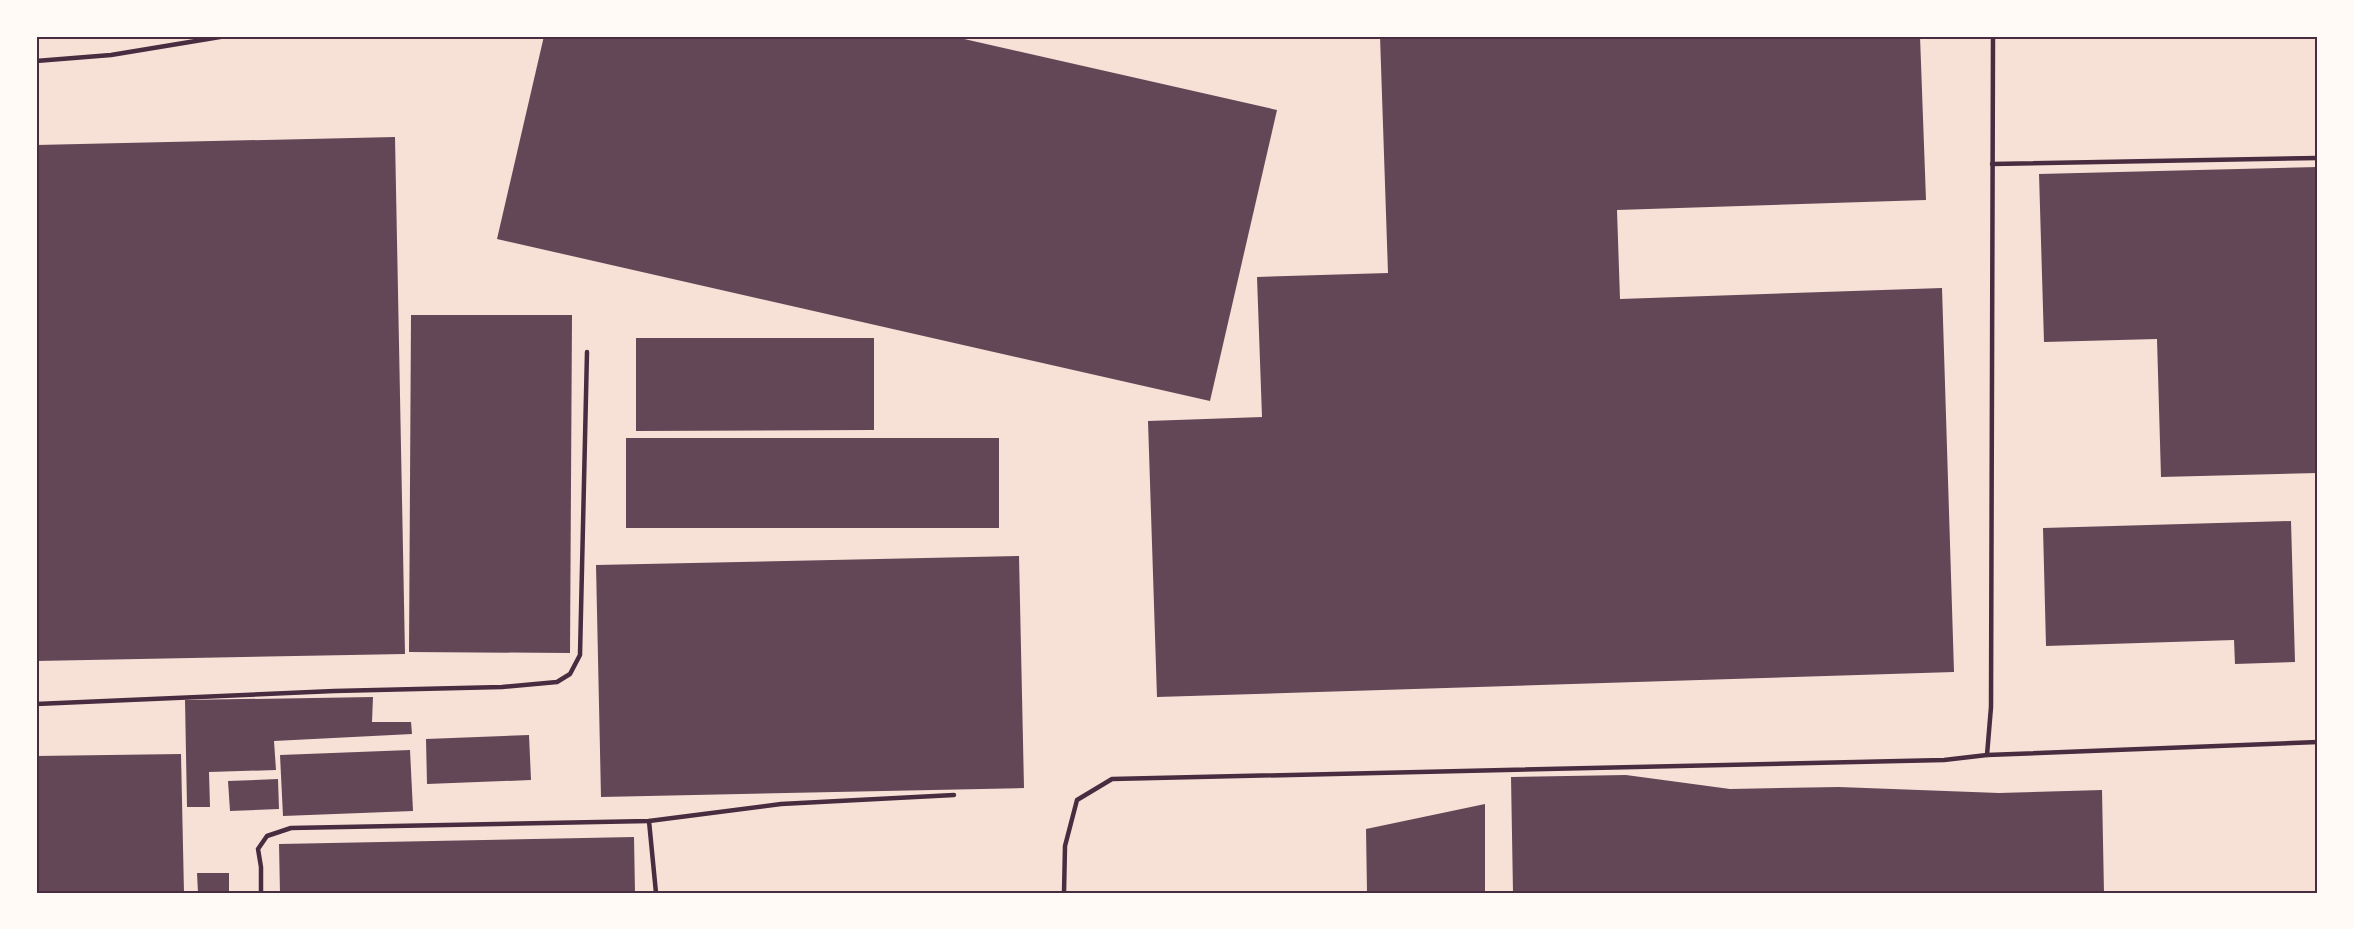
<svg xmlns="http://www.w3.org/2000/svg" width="2354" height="929" viewBox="0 0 2354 929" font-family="Cabin,sans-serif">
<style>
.building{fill:#644757}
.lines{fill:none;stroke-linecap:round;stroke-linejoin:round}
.service{stroke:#4a2c40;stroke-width:4.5}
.neatline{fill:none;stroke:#4a2c40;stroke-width:2}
</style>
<rect width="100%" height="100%" fill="#f7e1d7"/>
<g class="building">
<path d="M 544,36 L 951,36 L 1277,110 L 1210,401 L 497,239 Z"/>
<path d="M 1380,36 L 1920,36 L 1926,200 L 1617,210 L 1620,299 L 1942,288 L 1954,672 L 1157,697 L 1148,421 L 1262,417 L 1257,277 L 1388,273 Z"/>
<path d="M 395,137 L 405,654 L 36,661 L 36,145 Z"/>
<path d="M 2318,167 L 2318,473 L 2161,477 L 2157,339 L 2044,342 L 2039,174 Z"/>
<path d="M 411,315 L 572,315 L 570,653 L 409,652 Z"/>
<path d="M 636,338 L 874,338 L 874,430 L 636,431 Z"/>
<rect x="626" y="438" width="373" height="90"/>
<path d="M 2291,521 L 2295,662 L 2235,664 L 2234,640 L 2046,646 L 2043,528 Z"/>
<path d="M 1019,556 L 1024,788 L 601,797 L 596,565 Z"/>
<path d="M 373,697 L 372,722 L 411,722 L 412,734 L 274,741 L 276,770 L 209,772 L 210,807 L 187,807 L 185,700 Z"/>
<path d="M 529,735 L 531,780 L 427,784 L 426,739 Z"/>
<path d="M 410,750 L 413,811 L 283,816 L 280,755 Z"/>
<path d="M 181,754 L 184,893 L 36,893 L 36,756 Z"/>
<path d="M 1626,775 L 1730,789 L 1839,787 L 1999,793 L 2102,790 L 2104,893 L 1513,893 L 1511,777 Z"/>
<path d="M 278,779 L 279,809 L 230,811 L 228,781 Z"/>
<path d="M 1485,804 L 1485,893 L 1367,893 L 1366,829 Z"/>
<path d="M 634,837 L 635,893 L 280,893 L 279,844 Z"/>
<path d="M 197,873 L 229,873 L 229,893 L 198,893 Z"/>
</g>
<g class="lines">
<g class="service">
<path d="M 36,61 L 111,55 L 226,36"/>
<path d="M 1992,164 L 2318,158"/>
<path d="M 36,704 L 334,691 L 502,687 L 557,682 L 570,674 L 580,655 L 587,352"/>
<path d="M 1987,755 L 2318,742"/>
<path d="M 649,821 L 656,893"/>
<path d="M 261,893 L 261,867 L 258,849 L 267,836 L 291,828 L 649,821 L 781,804 L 954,795"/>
<path d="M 1064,893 L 1065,846 L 1077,800 L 1112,779 L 1944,760 L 1987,755 L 1991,707 L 1993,36"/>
</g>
</g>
<rect width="2354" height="929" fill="none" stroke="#fffaf5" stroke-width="75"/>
<rect x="38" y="38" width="2278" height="854" class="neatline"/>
</svg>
